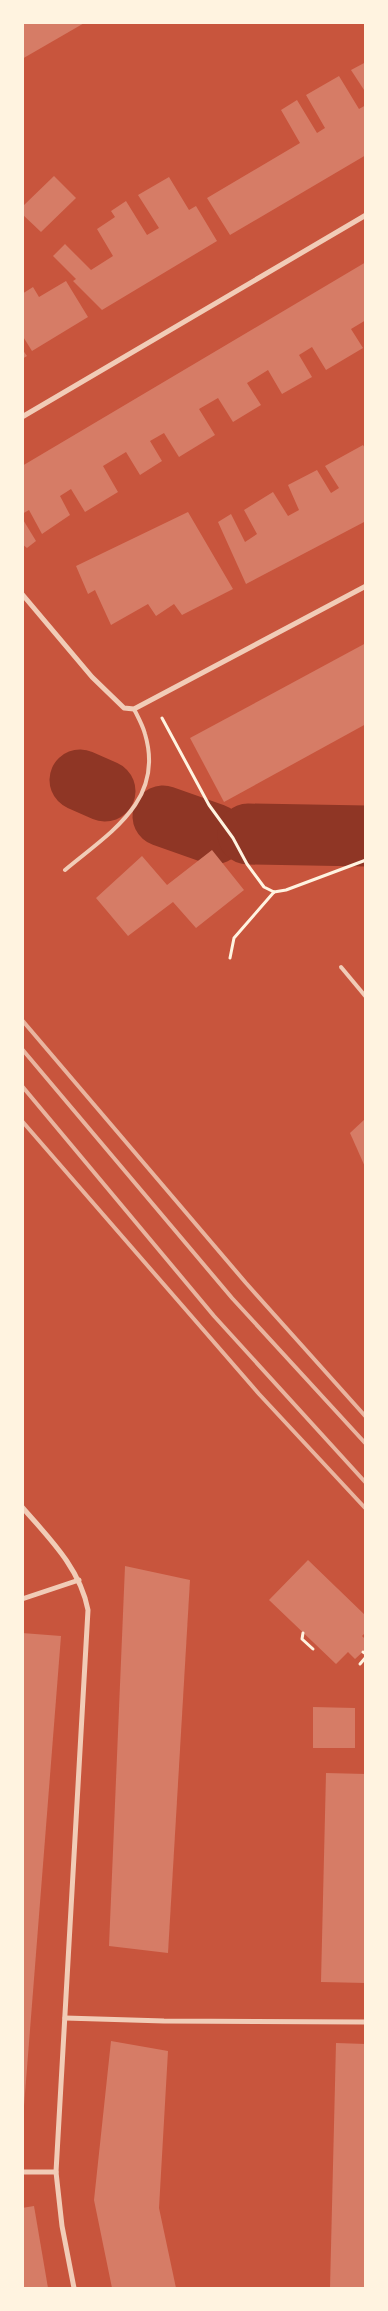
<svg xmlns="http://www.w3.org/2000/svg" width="388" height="2311" viewBox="0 0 388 2311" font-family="Overpass,sans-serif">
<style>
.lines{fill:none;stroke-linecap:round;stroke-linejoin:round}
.river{stroke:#8f3625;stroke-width:61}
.building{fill:#d67c66}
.path{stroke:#fff3e0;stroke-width:3}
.service{stroke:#f1ccb7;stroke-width:4}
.minor{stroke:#f1ccb7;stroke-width:5}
.rail{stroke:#e9b49f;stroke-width:4}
</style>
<rect width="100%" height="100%" fill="#c8553d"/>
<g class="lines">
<g class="river">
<path d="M 80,780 L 105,791"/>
<path d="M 163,816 L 214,834"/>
<path d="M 248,834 L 366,836"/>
</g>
</g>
<g class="building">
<path d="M 22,22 L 86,22 L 22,59 Z"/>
<path d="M 366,62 L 366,93 L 351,70 Z"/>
<path d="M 339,76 L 359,109 L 366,105 L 366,155 L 230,235 L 207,198 L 300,143 L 281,110 L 297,100 L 317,133 L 325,128 L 306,95 Z"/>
<path d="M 54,176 L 76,198 L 41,232 L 22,214 L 22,207 Z"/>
<path d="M 169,177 L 189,210 L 196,206 L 217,241 L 102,310 L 73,281 L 76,279 L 53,256 L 65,244 L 91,270 L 113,256 L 97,229 L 115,217 L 111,211 L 126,201 L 147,235 L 159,228 L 138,195 Z"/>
<path d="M 366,262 L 366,320 L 351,329 L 363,348 L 326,370 L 312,347 L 299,355 L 312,377 L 282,394 L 268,370 L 247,383 L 261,405 L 233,422 L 218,398 L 199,409 L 215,435 L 179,457 L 164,433 L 150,441 L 162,461 L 140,475 L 126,452 L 103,466 L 118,492 L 85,512 L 71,489 L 60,496 L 70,515 L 42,534 L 29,510 L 22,514 L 22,466 Z"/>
<path d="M 66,281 L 88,317 L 32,351 L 22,335 L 22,294 L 33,287 L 39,297 Z"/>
<path d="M 22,349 L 27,356 L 22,359 Z"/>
<path d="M 363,445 L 366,450 L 366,521 L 246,584 L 218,522 L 231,514 L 245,542 L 257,534 L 244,510 L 273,492 L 288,516 L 299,510 L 288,485 L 317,470 L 331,493 L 339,488 L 325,466 Z"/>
<path d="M 188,512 L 233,589 L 182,615 L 174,604 L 156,616 L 148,604 L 111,625 L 95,590 L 88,594 L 76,566 Z"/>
<path d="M 22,518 L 36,541 L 27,548 L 22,544 Z"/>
<path d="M 366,643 L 366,724 L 224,802 L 190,738 Z"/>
<path d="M 212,850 L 244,890 L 196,928 L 173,902 L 128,936 L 96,898 L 142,856 L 167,885 Z"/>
<path d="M 366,1118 L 366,1169 L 350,1133 Z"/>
<path d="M 308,1560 L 366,1616 L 366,1632 L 362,1636 L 366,1640 L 366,1649 L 355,1659 L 348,1652 L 336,1664 L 269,1600 Z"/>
<path d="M 125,1566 L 190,1580 L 168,1953 L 109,1946 Z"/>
<path d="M 22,1633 L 61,1636 L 24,2106 L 22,2105 Z"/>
<path d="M 313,1707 L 355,1708 L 355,1748 L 313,1748 Z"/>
<path d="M 326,1773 L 366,1774 L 366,1983 L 321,1982 Z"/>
<path d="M 111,2041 L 168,2051 L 159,2208 L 176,2288 L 112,2288 L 94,2200 Z"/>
<path d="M 336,2043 L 366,2044 L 366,2288 L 330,2288 Z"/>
<path d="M 34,2206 L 48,2288 L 22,2288 L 22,2208 Z"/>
</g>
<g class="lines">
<g class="path">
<path d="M 162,718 L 209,805 L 233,838 L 247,864 L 264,887 L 274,892"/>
<path d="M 274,892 L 286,890 L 366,860"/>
<path d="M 230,958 L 234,938 L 274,892"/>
<path d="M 303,1633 L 302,1639 L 313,1649"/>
<path d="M 363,1652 L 366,1654"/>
<path d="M 360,1664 L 366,1657"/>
</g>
<g class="service">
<path d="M 65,870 C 109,833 165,801 145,734 C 143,726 138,717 134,709"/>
<path d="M 341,967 L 366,997"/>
</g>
<g class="minor">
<path d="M 22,417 L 366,215"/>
<path d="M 22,594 L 92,677 L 124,708 L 134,709 L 366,586"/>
<path d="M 22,1507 C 49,1538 80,1568 88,1610 L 56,2172 L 62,2226 L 74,2288"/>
<path d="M 22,1599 L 79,1580"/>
<path d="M 65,2018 L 164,2021 L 366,2022"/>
<path d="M 22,2172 L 56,2172"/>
</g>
<g class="rail">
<path d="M 22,1020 L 246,1283 L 366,1417"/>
<path d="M 22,1049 L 232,1298 L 366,1444"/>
<path d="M 22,1086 L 214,1316 L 366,1483"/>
<path d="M 22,1121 L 259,1394 L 366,1509"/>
</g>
</g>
<rect width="388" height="2311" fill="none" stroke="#fff3e0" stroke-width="48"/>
</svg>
